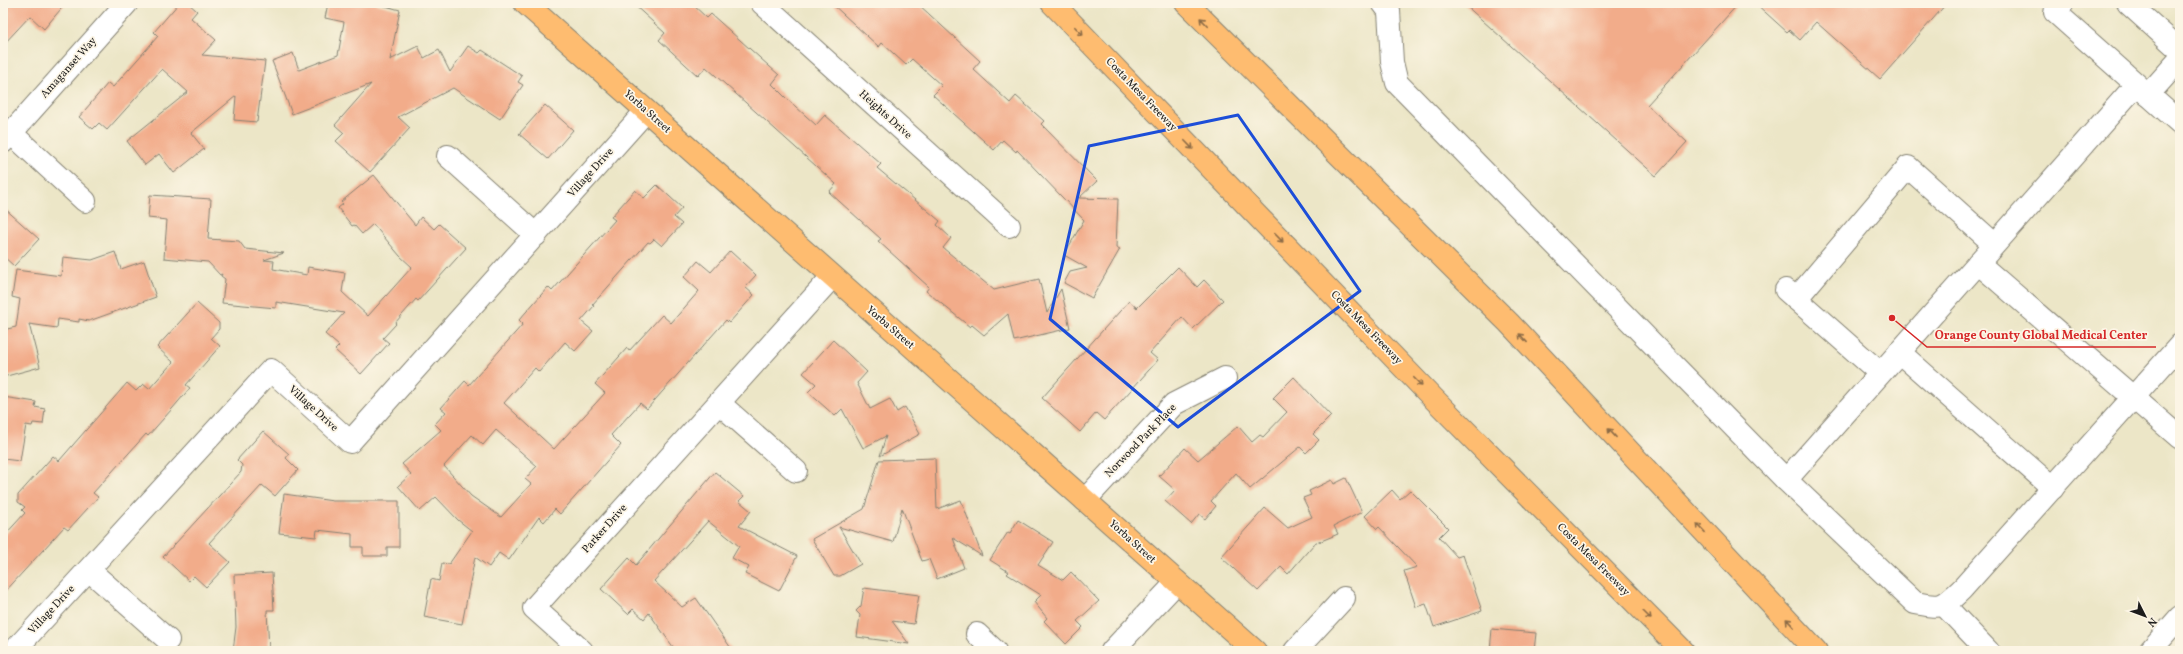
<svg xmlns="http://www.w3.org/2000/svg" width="2183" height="654" viewBox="0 0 2183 654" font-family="Vollkorn,serif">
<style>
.building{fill:#f2ac8a;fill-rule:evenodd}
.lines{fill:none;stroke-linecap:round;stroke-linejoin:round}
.minor-casing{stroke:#848172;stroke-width:24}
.major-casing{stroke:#848172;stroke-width:24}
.highway-casing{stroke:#848172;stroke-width:24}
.minor{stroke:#fff;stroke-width:22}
.major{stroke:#febc70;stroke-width:22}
.highway{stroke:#febc70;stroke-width:22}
.oneway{stroke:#8d6c46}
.marked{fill:none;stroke:#1d4ed8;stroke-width:3;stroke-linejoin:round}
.labels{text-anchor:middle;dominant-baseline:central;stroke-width:3.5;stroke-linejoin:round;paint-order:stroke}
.street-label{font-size:11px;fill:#1c1c1c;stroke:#fcf5e5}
.leader{fill:none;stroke:#d62828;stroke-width:1.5}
.callout-dot{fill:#d62828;stroke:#fcf5e5;stroke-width:1.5}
.callout-label{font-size:12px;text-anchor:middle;font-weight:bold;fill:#d62828;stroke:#fcf5e5;stroke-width:3.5;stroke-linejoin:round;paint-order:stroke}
</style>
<rect width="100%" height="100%" fill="#fcf5e5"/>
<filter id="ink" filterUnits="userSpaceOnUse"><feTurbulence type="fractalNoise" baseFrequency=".025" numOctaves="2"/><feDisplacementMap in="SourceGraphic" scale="8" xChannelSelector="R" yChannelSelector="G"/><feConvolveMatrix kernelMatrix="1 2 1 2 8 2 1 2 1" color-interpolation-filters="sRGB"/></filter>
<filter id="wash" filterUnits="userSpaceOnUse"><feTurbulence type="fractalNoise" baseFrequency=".012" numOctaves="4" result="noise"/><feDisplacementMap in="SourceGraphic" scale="16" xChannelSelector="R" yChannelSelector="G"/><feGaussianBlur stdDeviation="0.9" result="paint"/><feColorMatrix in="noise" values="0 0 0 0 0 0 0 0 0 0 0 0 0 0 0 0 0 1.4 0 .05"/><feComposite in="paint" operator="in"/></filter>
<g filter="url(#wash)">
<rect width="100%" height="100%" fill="#ece6c7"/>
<g id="blocks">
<g class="building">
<path d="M 3,3 L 66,3 L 44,29 L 30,16 L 3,45 Z"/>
<path d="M 179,3 L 188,3 L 197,11 L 191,18 L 216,40 L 202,55 L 265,61 L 257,122 L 234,120 L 236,96 L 191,133 L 204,149 L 174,173 L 159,154 L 145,165 L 127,141 L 188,92 L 162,69 L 107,130 L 99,123 L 93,129 L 79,117 L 108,83 L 113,87 L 145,51 L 158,36 L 154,32 Z"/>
<path d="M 328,3 L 374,3 L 400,10 L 390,60 L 418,46 L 424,58 L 439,50 L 450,72 L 468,46 L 479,53 L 482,50 L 522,76 L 518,82 L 523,85 L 500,119 L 453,88 L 398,117 L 410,128 L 370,172 L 336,141 L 344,133 L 335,125 L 371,84 L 292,114 L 272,61 L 293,53 L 299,70 L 338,55 L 344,22 L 325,18 Z"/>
<path d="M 632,3 L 691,3 L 707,18 L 711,14 L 779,75 L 772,84 L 785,97 L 816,125 L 825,115 L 881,164 L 877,168 L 940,221 L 937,225 L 951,238 L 943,248 L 994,290 L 1039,279 L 1047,313 L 1061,289 L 1070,328 L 1014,341 L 1008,314 L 984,335 L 972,325 L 970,327 L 926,291 L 929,287 L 878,241 L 881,239 L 829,192 L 836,184 L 706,67 L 698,76 L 659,40 L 665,33 Z"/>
<path d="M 831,3 L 917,3 L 980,61 L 973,69 L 1010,103 L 1016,96 L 1044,121 L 1041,124 L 1097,181 L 1079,198 L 1118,199 L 1116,247 L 1120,249 L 1092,298 L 1064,283 L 1070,272 L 1087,268 L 1064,255 L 1084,220 L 1017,150 L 1016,152 L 1003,140 L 994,150 L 933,95 L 942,86 L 912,59 L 906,65 L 882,43 L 879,47 Z"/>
<path d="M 1463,3 L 1739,3 L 1647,105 L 1687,142 L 1656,176 Z"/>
<path d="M 1755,3 L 1947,3 L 1880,79 L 1816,22 L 1800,40 L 1789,30 L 1787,32 Z"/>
<path d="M 545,105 L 573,130 L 548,159 L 519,134 Z"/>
<path d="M 374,175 L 415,225 L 421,217 L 434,229 L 439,224 L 466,248 L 418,301 L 416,299 L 395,323 L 396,324 L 383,338 L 389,343 L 361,374 L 335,350 L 339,346 L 325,334 L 344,313 L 276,302 L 276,308 L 222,303 L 225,279 L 221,276 L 222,274 L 220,275 L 208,262 L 164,258 L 167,220 L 148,218 L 150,195 L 211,199 L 208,239 L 239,241 L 245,249 L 284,253 L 264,260 L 274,261 L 273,269 L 307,275 L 308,267 L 345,273 L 342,292 L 368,316 L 412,267 L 400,256 L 373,224 L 362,234 L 354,225 L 352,226 L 338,208 L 343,204 L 341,202 Z"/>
<path d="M 657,185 L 682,208 L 674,217 L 682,224 L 662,246 L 654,239 L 650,243 L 648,242 L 592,305 L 594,306 L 581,321 L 593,331 L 575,351 L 565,342 L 539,372 L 535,368 L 504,403 L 554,449 L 605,393 L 595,384 L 627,348 L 629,351 L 662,315 L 671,323 L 699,291 L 684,277 L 698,261 L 711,272 L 730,251 L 756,275 L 745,287 L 754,295 L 729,323 L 726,320 L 647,409 L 640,403 L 611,435 L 621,445 L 560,514 L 555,509 L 544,522 L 539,517 L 509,560 L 499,553 L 489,567 L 475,557 L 462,624 L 424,617 L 431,579 L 439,581 L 442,563 L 449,564 L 472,531 L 458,520 L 436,497 L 420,511 L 398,486 L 411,474 L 402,464 L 441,430 L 435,424 L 446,412 L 441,408 L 465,381 L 469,385 L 523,324 L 519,320 L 548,287 L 552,291 L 615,220 L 611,217 L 635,190 L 644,198 ZM 496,430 L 537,466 L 525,479 L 531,484 L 501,517 L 471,496 L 444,466 L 472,435 L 483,445 Z"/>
<path d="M 3,207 L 39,239 L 14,266 L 3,256 Z"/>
<path d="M 115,252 L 121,269 L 144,261 L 156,297 L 89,321 L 79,319 L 79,322 L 58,319 L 57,328 L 29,324 L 40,367 L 3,377 L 3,330 L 16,327 L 20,299 L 12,297 L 16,270 L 61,276 L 63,257 L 92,260 Z"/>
<path d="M 1178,267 L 1197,287 L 1204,280 L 1223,300 L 1193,329 L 1182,317 L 1150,353 L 1158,360 L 1104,420 L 1096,413 L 1080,432 L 1042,398 L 1129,301 L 1137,308 Z"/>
<path d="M 197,303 L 219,323 L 219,329 L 211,338 L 220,346 L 186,385 L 190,388 L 172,409 L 148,436 L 146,434 L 93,493 L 98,497 L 68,530 L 64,527 L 3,594 L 3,537 L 25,513 L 22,510 L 25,507 L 18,502 L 18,495 L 53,456 L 59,461 L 127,383 L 136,391 L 143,384 L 149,389 L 173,362 L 157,347 Z"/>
<path d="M 833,340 L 867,372 L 857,383 L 870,409 L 890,399 L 897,412 L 905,407 L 920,434 L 880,456 L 886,436 L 863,448 L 842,409 L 835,416 L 808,392 L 816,384 L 803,373 Z"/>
<path d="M 1294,377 L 1331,416 L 1313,434 L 1319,440 L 1306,453 L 1300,447 L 1250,489 L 1236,473 L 1211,501 L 1216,506 L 1205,519 L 1199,514 L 1191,524 L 1165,501 L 1175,490 L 1159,476 L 1185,448 L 1198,460 L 1238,426 L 1252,442 L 1260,435 L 1263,437 L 1287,412 L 1273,398 Z"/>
<path d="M 3,397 L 36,402 L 35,407 L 45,409 L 43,424 L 33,423 L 32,426 L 26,425 L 20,461 L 3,459 Z"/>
<path d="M 263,431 L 289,454 L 286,458 L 298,470 L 275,496 L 262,485 L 209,543 L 230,562 L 206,587 L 194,576 L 189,581 L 163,557 L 241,472 L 242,465 L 237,460 Z"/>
<path d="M 935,458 L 937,509 L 961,500 L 982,556 L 953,538 L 964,568 L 937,579 L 929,559 L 922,561 L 902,508 L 893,542 L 839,527 L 861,564 L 840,576 L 834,576 L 812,539 L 864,509 L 879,460 Z"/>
<path d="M 715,472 L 744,496 L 739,501 L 751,511 L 739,526 L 797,556 L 779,591 L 745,574 L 749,567 L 732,558 L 739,546 L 708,521 L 654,581 L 682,607 L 696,598 L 733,651 L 676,651 L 649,613 L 644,619 L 633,609 L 628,614 L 601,589 L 629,558 L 636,565 Z"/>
<path d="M 1346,478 L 1362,512 L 1334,526 L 1338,534 L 1314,544 L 1288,574 L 1281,567 L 1258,591 L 1221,557 L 1265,508 L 1288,528 L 1312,517 L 1303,498 L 1311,495 L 1309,491 L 1332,480 L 1334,484 Z"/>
<path d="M 1392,490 L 1400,499 L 1410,490 L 1448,528 L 1439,537 L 1457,557 L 1463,555 L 1482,611 L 1434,627 L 1426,604 L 1416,607 L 1404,571 L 1417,567 L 1379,527 L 1377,529 L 1365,516 Z"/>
<path d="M 284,494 L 333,501 L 399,501 L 399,547 L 387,547 L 387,556 L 363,556 L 363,547 L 352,547 L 352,534 L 317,530 L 316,537 L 279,533 Z"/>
<path d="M 1018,520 L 1053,542 L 1038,565 L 1063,580 L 1071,572 L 1099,601 L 1077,621 L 1083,627 L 1066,644 L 1044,621 L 1047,618 L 1034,602 L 1041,595 L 1007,574 L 1009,572 L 990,560 L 1008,532 L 1010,533 Z"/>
<path d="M 272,573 L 274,610 L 267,610 L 269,651 L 233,651 L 236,627 L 234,575 Z"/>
<path d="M 864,588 L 919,595 L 914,624 L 892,621 L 909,644 L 857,637 L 860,615 L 856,611 L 861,606 Z"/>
<path d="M 1492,629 L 1536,633 L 1534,651 L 1490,651 Z"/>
</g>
</g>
</g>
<g filter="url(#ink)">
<use href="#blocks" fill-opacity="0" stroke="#848172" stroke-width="1"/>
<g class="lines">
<defs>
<g id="minor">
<path d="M 762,3 L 1009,226"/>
<path d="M 1383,3 L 1389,11 L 1392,62 L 1397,83 L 1786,480 L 1915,603 C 1942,608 1942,608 1962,589 L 2180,345"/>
<path d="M 2063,3 L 2055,12 L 2180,123"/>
<path d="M 2128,3 L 2180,50"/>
<path d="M 2148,95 L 2180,59"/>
<path d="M 11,133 L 85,201"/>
<path d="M 3,142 L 127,3"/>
<path d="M 448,156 L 536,235"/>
<path d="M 1978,263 L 2180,438"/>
<path d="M 1786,290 L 1880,373"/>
<path d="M 1796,299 L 1908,167 L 1994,244"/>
<path d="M 1899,352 L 2053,488"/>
<path d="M 719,403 L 796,471"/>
<path d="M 1786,480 L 2136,85"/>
<path d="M 1085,500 L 1174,404 L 1225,378"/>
<path d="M 89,570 L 168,640"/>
<path d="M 1944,605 L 1988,651"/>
<path d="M 977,634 L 995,651"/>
<path d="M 14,651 L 271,370 L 350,442 L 646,111"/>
<path d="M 582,651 L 534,608 L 832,277"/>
<path d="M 1112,651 L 1177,582"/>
<path d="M 1295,651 L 1344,598"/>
<path d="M 2150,651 L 2180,617"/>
</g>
<path id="major" d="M 525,3 L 1255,651"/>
<g id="highway">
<path d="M 1052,3 L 1434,399 L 1683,651"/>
<path d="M 1186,3 L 1509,323 L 1816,651"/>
</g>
</defs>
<use href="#minor" class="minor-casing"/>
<use href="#major" class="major-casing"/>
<use href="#highway" class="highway-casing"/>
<use href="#minor" class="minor"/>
<use href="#major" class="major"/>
<use href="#highway" class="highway"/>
</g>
<defs><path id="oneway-shaft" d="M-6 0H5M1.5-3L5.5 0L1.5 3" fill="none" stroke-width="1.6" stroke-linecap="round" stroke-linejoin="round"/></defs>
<g class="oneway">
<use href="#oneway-shaft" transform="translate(1204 22) rotate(-134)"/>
<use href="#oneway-shaft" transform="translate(1079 31) rotate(46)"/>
<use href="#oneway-shaft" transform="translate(1189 145) rotate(46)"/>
<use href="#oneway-shaft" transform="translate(1279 238) rotate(46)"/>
<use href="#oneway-shaft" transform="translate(1523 338) rotate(-133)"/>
<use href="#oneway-shaft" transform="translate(1418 382) rotate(46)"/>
<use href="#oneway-shaft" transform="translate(1612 433) rotate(-133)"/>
<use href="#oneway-shaft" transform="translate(1701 528) rotate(-133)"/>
<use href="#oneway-shaft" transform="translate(1647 615) rotate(45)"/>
<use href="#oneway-shaft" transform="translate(1790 623) rotate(-133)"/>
</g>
</g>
<path class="marked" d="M 1238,115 L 1360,291 L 1178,427 L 1050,319 L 1089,146 Z"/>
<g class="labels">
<g class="street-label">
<text transform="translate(69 68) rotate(-48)">Amaganset Way</text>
<text transform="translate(1141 95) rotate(46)">Costa Mesa Freeway</text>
<text transform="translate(647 112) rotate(42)">Yorba Street</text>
<text transform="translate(885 115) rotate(42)">Heights Drive</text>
<text transform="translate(591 173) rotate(-48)">Village Drive</text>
<text transform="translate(890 328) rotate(41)">Yorba Street</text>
<text transform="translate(1366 328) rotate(46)">Costa Mesa Freeway</text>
<text transform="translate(313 409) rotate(42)">Village Drive</text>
<text transform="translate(1141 441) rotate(-46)">Norwood Park Place</text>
<text transform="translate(605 529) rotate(-48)">Parker Drive</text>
<text transform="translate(1132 542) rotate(42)">Yorba Street</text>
<text transform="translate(1593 560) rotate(45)">Costa Mesa Freeway</text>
<text transform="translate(52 610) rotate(-47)">Village Drive</text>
</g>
</g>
<path class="leader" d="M1892 318L1927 347H2156"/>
<circle class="callout-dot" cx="1892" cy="318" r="4"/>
<g class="callout-label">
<text x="2041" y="339">Orange County Global Medical Center</text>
</g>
<rect width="2183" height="654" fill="none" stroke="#fcf5e5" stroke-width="16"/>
<g transform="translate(2145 616) rotate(132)" stroke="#fcf5e5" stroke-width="3" paint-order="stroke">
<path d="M0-3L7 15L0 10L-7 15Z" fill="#1c1c1c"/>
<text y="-6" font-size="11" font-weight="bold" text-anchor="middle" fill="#1c1c1c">N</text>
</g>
</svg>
